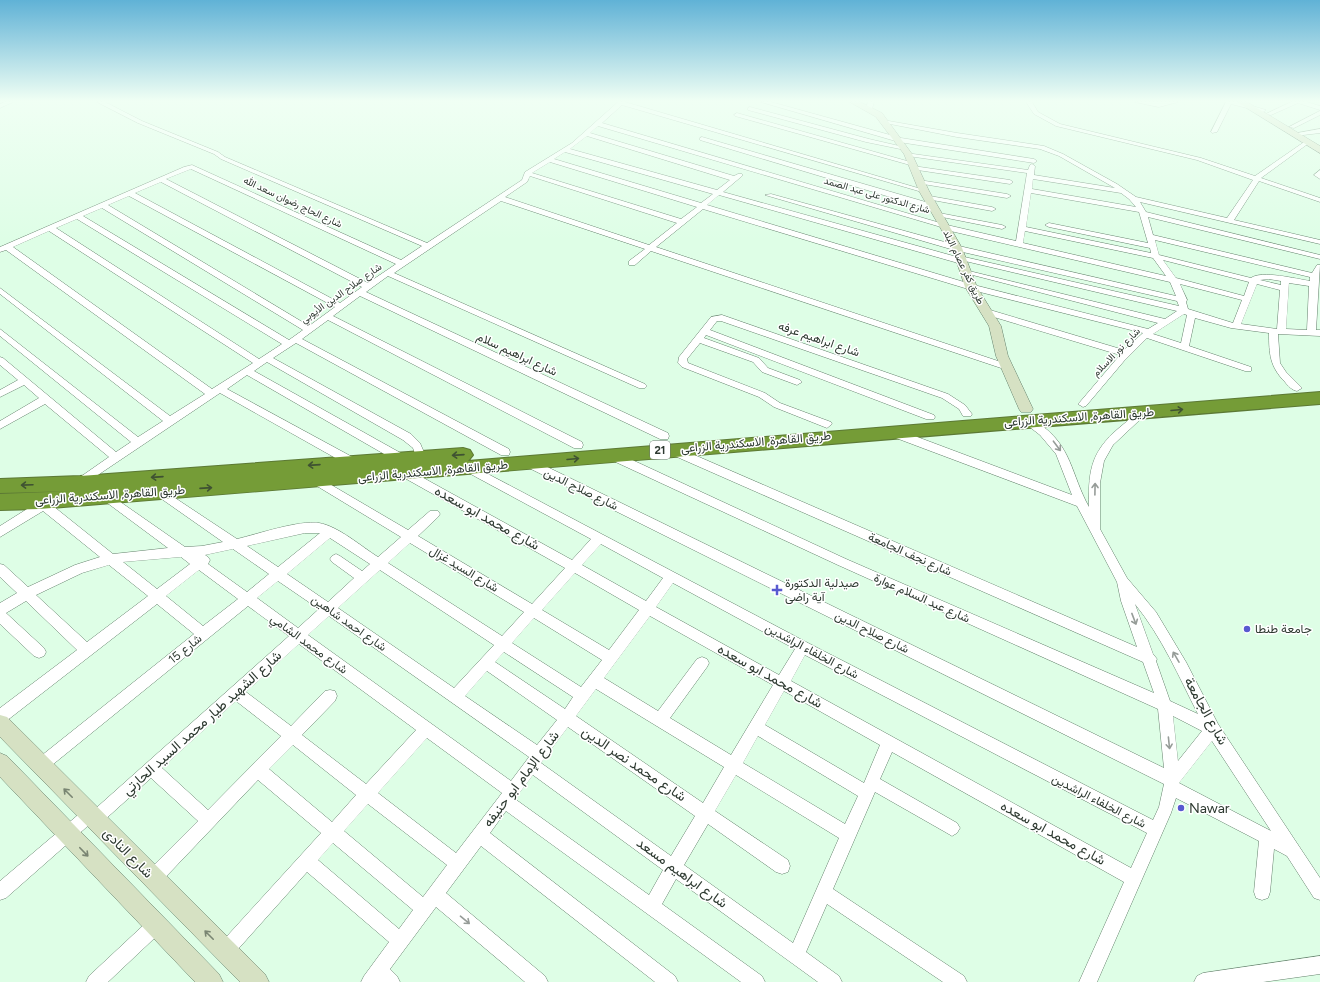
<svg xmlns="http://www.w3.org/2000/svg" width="1320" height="982" viewBox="0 0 1320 982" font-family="Figtree,Vazirmatn,sans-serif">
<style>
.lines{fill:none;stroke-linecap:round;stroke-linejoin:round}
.street-casing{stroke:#65826d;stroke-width:1}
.secondary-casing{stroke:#65826d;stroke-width:1}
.highway-casing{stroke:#5c7935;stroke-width:2}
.street{fill:#fff;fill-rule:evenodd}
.secondary{fill:#d6e1c3;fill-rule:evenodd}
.highway{fill:#759c37;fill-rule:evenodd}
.oneway{stroke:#3f5232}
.oneway2{stroke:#969c98}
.oneway3{stroke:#798572}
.poi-dot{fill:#5859d0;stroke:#fff;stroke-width:1.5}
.labels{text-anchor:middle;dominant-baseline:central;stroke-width:3;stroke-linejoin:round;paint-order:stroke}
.far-street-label{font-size:10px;fill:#2d3930;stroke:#fff}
.shield{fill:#fff;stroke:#6c746e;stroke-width:1}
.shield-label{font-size:11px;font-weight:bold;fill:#2d3930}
.street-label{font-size:12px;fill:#2d3930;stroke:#fff}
.poi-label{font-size:12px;fill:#2d3930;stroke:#fff;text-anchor:start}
.near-street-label{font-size:14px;fill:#2d3930;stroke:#fff}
.near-poi-label{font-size:14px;fill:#2d3930;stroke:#fff;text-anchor:start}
</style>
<rect width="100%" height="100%" fill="#defee6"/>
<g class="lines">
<defs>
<g id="street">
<path d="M 5,102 L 13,102 L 0,108 L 0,104 Z"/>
<path d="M 97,102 L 105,102 L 142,121 L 218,152 L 225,157 L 427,243 L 522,180 L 525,172 L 572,143 L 618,102 L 625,102 L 928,191 L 922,192 L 622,105 L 602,123 L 947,225 L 1016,241 L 1027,173 L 908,156 L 905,154 L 906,153 L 1028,170 L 1030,165 L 1032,164 L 1035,166 L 1034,175 L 1115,188 L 1059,156 L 1040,149 L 957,137 L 885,123 L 882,121 L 883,120 L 957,133 L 1044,146 L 1063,154 L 1117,184 L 1136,197 L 1227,218 L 1253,180 L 1197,160 L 1056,126 L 1034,114 L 1026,102 L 1032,102 L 1038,112 L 1060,124 L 1201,158 L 1255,176 L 1307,140 L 1310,142 L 1309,143 L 1261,178 L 1320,198 L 1320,202 L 1259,181 L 1234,220 L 1320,240 L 1320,244 L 1140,202 L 1146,212 L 1320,255 L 1320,259 L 1148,217 L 1153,235 L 1312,273 L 1317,265 L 1320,265 L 1316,330 L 1320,330 L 1320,336 L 1278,334 L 1280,363 L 1286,372 L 1302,388 L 1297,391 C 1292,390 1288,386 1285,382 C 1270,367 1269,354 1269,333 L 1231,328 L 1195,318 L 1189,346 L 1251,367 L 1251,371 L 1245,371 L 1147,338 L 1124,361 L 1086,406 L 1083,407 L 1078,404 L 1080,402 L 1120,355 L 984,314 L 984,310 L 990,310 L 1124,350 L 1143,333 L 968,289 L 703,209 L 656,247 L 1010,365 L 1012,367 L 1007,370 L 651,251 L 635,265 L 629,265 L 629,261 L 645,249 L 501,201 L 394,273 L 645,384 L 647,386 L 645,388 L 639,388 L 388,276 L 366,292 L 668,433 L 669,436 L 668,439 L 660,439 L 360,296 L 333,316 L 582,442 L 583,445 L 582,448 L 574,448 L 328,320 L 302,339 L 509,449 L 510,452 L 509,455 L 501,455 L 296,343 L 273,358 L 411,434 L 420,443 L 426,457 L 425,460 L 417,460 L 413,448 L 403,440 L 267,362 L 254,371 L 406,456 L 407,459 L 406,462 L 398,462 L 247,375 L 227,389 L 356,459 L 357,462 L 356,465 L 348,465 L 220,393 L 80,487 L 75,483 L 76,480 L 109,457 L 45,404 L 0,429 L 0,421 L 39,398 L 24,385 L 0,397 L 0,390 L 18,380 L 0,365 L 0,357 L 3,358 L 116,452 L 131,442 L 0,336 L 0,329 L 138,437 L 163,421 L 0,294 L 0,288 L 170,416 L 205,394 L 6,250 L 0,252 L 0,247 L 184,167 L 192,165 L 401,260 L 422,246 L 221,159 L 214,154 L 138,123 ZM 598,126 L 941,227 L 942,229 L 1170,282 L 1176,296 L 959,246 L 771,194 L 765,195 L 954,250 L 1177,301 L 1179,306 L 960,256 L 957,257 L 723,192 L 742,176 L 742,174 L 738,174 L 734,176 L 590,133 ZM 587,136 L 730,180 L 717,190 L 570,149 ZM 565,152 L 713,194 L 701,203 L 554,159 ZM 550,162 L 697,207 L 681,219 L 532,173 ZM 191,169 L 396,264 L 368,283 L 166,179 ZM 530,176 L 677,223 L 649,245 L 505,197 L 527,182 ZM 1033,179 L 1121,193 L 1129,199 L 1136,207 L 1032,189 ZM 161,182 L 362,287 L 340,303 L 135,193 ZM 1031,193 L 1139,212 L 1148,243 L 1049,223 L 1045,225 L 1049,227 L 1150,248 L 1151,253 L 1026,227 ZM 719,195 L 958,263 L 965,261 L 1177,311 L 1165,319 L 965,270 L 961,272 L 1158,323 L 1148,329 L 974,285 L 707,205 ZM 129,196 L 335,307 L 309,326 L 108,205 ZM 102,208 L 303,330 L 289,340 L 83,216 ZM 77,219 L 282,344 L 259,359 L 56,228 ZM 49,231 L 253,363 L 212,389 L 13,247 ZM 1025,231 L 1153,258 L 1166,276 L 1023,243 ZM 1155,240 L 1310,277 L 1310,281 C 1297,279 1261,270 1251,278 L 1159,255 ZM 1163,260 L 1249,282 L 1244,296 L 1176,278 ZM 1269,279 L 1281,281 L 1281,285 L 1260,280 ZM 1289,283 L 1309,286 L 1307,330 L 1286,329 ZM 1180,284 L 1242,300 L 1233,323 L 1188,309 L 1186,302 L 1187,300 ZM 1257,284 L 1280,290 L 1277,329 L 1241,324 ZM 1184,314 L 1187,315 L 1181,343 L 1153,334 Z"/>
<path d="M 761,102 L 771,102 L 901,138 L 1034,159 L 1037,161 L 1034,163 L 899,142 Z"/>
<path d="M 868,102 L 874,102 L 872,109 L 869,111 L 866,109 Z"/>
<path d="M 1135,102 L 1178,102 L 1159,107 Z"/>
<path d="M 1226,102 L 1239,102 L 1266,110 L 1263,112 L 1231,104 L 1217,132 L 1212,133 L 1211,132 Z"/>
<path d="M 1291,102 L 1307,102 L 1320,106 L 1320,110 L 1298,103 L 1271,115 L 1266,114 Z"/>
<path d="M 750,107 L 869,139 L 908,148 L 905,150 L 866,142 L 748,110 L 748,108 Z"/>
<path d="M 1320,111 L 1320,115 L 1294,128 L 1289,127 Z"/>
<path d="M 737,113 L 914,163 L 915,164 L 910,165 L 735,116 L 734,115 Z"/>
<path d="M 1320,129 L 1320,133 L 1295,136 L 1292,134 Z"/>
<path d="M 702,137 L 936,205 L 937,207 L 930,209 L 700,140 L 700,138 Z"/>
<path d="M 913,166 L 1010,180 L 1013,182 L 1010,184 L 911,169 L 911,167 Z"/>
<path d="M 1320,170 L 1320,179 L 1314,175 Z"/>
<path d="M 919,180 L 1007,194 L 1011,196 L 1007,198 L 917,183 L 916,182 Z"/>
<path d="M 924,195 L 992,207 L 996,209 L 992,211 L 927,199 L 923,197 Z"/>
<path d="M 934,212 L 1002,225 L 1006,227 L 1002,229 L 937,216 L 934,216 Z"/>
<path d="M 722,315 L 948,394 L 965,405 L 972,414 L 971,416 L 963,416 L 959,409 L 942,398 L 721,321 L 717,321 L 710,330 L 934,415 L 935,417 L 934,419 L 926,419 L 706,335 L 704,338 L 759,358 L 768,368 L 800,380 L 802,382 L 797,385 L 762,372 L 753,362 L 700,343 L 687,359 L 688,363 L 765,393 L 780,403 L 831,422 L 832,424 L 827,428 L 774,407 L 759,397 L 682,367 L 678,363 L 679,357 L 711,317 Z"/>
<path d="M 1141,410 L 1145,411 L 1146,413 L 1145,415 L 1113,445 L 1104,461 L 1100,483 L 1100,529 L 1127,578 L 1156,612 L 1186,662 L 1218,724 L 1320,878 L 1320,900 L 1314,898 L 1287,856 L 1274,849 L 1270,892 L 1268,898 L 1262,900 L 1256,898 L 1254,892 L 1259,841 L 1176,798 L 1171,813 L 1097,982 L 1079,982 L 1124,882 L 892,752 L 880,779 L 957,823 L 960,828 L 957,833 L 952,836 L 947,833 L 875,792 L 833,889 L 964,976 L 967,982 L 943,982 L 827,904 L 806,952 L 839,976 L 842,982 L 818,982 L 676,879 L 662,904 L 762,976 L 765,982 L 741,982 L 506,811 L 490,833 L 675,976 L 678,982 L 655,982 L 481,846 L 446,893 L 545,976 L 548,982 L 525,982 L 436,907 L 390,969 L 397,976 L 400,982 L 361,982 L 364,976 L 389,942 L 307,872 L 231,957 L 225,960 L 219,957 L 216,951 L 219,945 L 321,833 L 258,780 L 159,884 L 153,886 L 147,884 L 145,878 L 147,872 L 198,821 L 151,778 L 100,824 L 95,827 L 90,824 L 6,898 L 0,900 L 0,881 L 85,809 L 90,806 L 95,809 L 289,636 L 248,606 L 46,770 L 41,772 L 36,770 L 34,765 L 36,760 L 194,634 L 157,604 L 5,722 L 0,724 L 0,708 L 77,650 L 26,601 L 6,613 L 44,648 L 46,652 L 44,656 L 39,658 L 34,656 L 0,624 L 0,603 L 17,593 L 0,577 L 0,564 L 4,565 L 28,587 L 75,565 L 100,557 L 43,511 L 0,537 L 0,526 L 35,504 L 33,501 L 35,498 L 43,498 L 113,554 L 168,548 L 102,499 L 100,496 L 102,493 L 106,492 L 185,547 L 202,546 L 223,542 L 156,495 L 154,492 L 156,489 L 160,488 L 237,539 C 258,534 299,520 319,523 C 338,526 362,547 378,557 L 401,537 L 312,483 L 311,480 L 316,476 L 408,530 L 430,511 L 438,511 L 440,514 L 438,517 L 418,536 L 532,604 L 565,568 L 401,476 L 400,473 L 401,470 L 409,470 L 572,560 L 591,539 L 465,471 L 464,468 L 465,465 L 469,464 L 808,643 L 1153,820 L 1159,807 L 1164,784 L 525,466 L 524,463 L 529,459 L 533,460 L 1164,768 L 1158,709 L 838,565 L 607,458 L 606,455 L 611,451 L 615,452 L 846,559 L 1154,693 L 1143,662 L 668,453 L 667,450 L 672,446 L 676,447 L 1137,647 L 1121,601 L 1117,582 L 1077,506 L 888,435 L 887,432 L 892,428 L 896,429 L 1072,495 L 1056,454 L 1040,435 L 1022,421 L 1023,419 C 1029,417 1033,420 1038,423 C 1072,445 1071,475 1089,507 C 1088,467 1092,449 1125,423 C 1130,419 1135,411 1141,410 ZM 305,533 L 320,533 L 278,567 L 247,546 ZM 330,538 L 370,564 L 362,571 L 340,556 L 336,554 L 332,556 L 330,559 L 332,562 L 354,578 L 328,602 L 287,574 ZM 410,543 L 524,612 L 502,636 L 388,563 ZM 601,544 L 663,578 L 646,601 L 582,565 ZM 233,549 L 269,574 L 247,592 L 208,564 L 210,560 L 208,557 L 205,555 ZM 181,557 L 190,564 L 157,589 L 123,562 ZM 109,565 L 148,596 L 87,642 L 36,595 L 82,573 ZM 199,570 L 238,599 L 203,626 L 166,596 ZM 380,570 L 494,645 L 454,688 L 338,608 ZM 575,573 L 639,610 L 609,650 L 542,610 ZM 278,581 L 319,609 L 298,628 L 257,598 ZM 673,583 L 795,649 L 779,675 L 656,607 ZM 1135,604 C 1162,637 1179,677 1198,714 L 1170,701 L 1156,661 L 1157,659 L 1153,654 ZM 329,616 L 529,757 L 511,781 L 308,635 ZM 650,616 L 773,685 L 731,755 L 670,718 L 707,667 L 709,663 L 707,659 L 702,657 L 697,659 L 658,711 L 604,678 ZM 534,618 L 602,660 L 581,687 L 512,643 ZM 299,644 L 416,730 L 366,784 L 302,735 L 335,701 L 337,696 L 335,691 L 330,690 L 325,691 L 291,726 L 246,692 ZM 504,652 L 573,697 L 565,709 L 495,662 ZM 805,655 L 1147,833 L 1131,868 L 791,681 ZM 487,671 L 557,720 L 537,745 L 465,696 ZM 596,689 L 724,767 L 703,803 L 576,716 ZM 784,691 L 880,745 L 864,783 L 765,725 ZM 236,701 L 281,736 L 208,810 L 162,768 ZM 1173,716 L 1202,731 L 1178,761 ZM 568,727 L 695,816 L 671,856 L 541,763 ZM 758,736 L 858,796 L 845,824 L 743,763 ZM 427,738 L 502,793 L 456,853 L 378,793 ZM 1212,741 L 1271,831 L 1179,783 ZM 293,745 L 356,795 L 332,822 L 269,769 ZM 533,775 L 663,870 L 649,895 L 515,799 ZM 736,775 L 839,838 L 793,943 L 684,865 L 708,824 L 776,872 L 782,874 L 788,872 L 790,866 L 788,860 L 715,811 ZM 368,804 L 447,865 L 423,897 L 344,831 ZM 333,843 L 413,910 L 399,929 L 318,860 Z"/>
<path d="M 155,918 L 161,920 L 163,926 L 161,932 L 108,982 L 86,982 L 89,976 L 149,920 Z"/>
<path d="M 1320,956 L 1320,974 L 1263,982 L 1194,982 L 1197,976 L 1203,973 Z"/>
</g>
<g id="secondary">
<path d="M 850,102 L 860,102 L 882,113 L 912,154 L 929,191 L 962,248 L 977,287 L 1001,326 L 1008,356 L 1033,409 L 1031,412 L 1021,412 L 1019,409 L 996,356 L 989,326 L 965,287 L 952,248 L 919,191 L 904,154 L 876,117 Z"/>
<path d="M 1237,102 L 1247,102 L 1320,146 L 1320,153 Z"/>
<path d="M 0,715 L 7,717 L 265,974 L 269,982 L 240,982 L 0,737 Z"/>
<path d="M 0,753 L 7,756 L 219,974 L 223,982 L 195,982 L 0,777 Z"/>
</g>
<path id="highway" d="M 1320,392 L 1320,404 C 893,438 466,475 39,509 L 0,510 L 0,494 L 74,491 L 0,493 L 0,479 L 80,476 L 463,448 L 470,450 L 473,455 L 468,461 Z"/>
</defs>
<use href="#street" class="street-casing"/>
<use href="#secondary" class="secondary-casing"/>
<use href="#highway" class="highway-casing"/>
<use href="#street" class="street"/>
<use href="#secondary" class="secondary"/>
<use href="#highway" class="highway"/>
</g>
<defs><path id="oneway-shaft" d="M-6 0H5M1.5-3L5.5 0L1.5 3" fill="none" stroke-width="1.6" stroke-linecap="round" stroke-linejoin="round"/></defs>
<g class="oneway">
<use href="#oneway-shaft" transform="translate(1177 410) rotate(-5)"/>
<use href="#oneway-shaft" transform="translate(458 455) rotate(176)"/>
<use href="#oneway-shaft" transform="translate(573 459) rotate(-5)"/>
<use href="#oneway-shaft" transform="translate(314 465) rotate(176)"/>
<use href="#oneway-shaft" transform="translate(157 477) rotate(176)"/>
<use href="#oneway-shaft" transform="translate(27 485) rotate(178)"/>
<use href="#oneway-shaft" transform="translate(206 488) rotate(-4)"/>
</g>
<g class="oneway2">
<use href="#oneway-shaft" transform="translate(1057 446) rotate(53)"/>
<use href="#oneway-shaft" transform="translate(1095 489) rotate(-89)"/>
<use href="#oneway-shaft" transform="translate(1134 619) rotate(69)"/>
<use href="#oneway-shaft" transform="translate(1176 657) rotate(-120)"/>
<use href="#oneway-shaft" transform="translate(1169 743) rotate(84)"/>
<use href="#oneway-shaft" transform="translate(465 920) rotate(40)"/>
</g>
<g class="oneway3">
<use href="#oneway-shaft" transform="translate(68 793) rotate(-135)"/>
<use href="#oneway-shaft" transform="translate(84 852) rotate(46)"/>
<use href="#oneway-shaft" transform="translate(209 935) rotate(-135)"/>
</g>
<linearGradient id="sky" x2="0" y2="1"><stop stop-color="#60b2d6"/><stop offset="0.42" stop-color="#f0fff4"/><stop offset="1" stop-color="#f0fff4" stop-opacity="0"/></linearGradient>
<rect width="1320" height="240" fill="url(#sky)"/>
<g class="poi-dot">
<path d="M775 584h4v4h4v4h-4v4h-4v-4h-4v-4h4z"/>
<circle cx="1247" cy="629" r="4"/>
<circle cx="1181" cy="808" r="4"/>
</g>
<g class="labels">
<g class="far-street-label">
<text transform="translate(877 195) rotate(16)">شارع الدكتور على عبد الصمد</text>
<text transform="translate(293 202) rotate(25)">شارع الحاج رضوان سعد الله</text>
<text transform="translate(964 267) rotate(64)">طريق كفر عصام البلد</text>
<text transform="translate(341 293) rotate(-35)">شارع صلاح الدين الأيوبي</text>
<text transform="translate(1116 352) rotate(-46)">شارع نور الاسلام</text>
</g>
<rect class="shield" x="650" y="441" width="20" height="18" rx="3"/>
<g class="shield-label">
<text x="660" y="450">21</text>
</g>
<g class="street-label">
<text transform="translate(819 339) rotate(19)">شارع ابراهيم عرفه</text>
<text transform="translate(517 354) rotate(25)">شارع ابراهيم سلام</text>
<text transform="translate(1079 417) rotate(-4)">طريق القاهرة, الاسكندرية الزراعى</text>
<text transform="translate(756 442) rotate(-5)">طريق القاهرة, الاسكندرية الزراعى</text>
<text transform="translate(433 471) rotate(-5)">طريق القاهرة, الاسكندرية الزراعى</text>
<text transform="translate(581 489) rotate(26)">شارع صلاح الدين</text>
<text transform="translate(110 495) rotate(-4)">طريق القاهرة, الاسكندرية الزراعى</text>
<text transform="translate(910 554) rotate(24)">شارع نجف الجامعة</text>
<text transform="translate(464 569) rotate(31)">شارع السيد غزال</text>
<text transform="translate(922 598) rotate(24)">شارع عبد السلام عوارة</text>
<text transform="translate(349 623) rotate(35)">شارع احمد شاهين</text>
<text transform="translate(872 632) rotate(26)">شارع صلاح الدين</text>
<text transform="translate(309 644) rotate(36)">شارع محمد الشامي</text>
<text transform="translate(185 649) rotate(-39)">شارع 15</text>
<text transform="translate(812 651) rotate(28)">شارع الخلفاء الراشدين</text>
<text transform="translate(1099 801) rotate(27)">شارع الخلفاء الراشدين</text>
</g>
<g class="poi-label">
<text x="785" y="583">صيدلية الدكتورة<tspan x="785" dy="14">آية راضى</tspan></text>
<text x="1255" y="629">جامعة طنطا</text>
</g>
<g class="near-street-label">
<text transform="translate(487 518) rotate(29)">شارع محمد ابو سعده</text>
<text transform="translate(770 676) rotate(29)">شارع محمد ابو سعده</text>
<text transform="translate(1206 711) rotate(61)">شارع الجامعة</text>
<text transform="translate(202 723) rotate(-42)">شارع الشهيد طيار محمد السيد الحارتي</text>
<text transform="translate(634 764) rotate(34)">شارع محمد نصر الدين</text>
<text transform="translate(521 779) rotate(-53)">شارع الإمام ابو حنيفه</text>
<text transform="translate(1053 833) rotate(29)">شارع محمد ابو سعده</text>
<text transform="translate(128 853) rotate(45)">شارع النادى</text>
<text transform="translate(682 873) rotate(36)">شارع ابراهيم مسعد</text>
</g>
<g class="near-poi-label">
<text x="1189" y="808">Nawar</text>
</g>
</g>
</svg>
